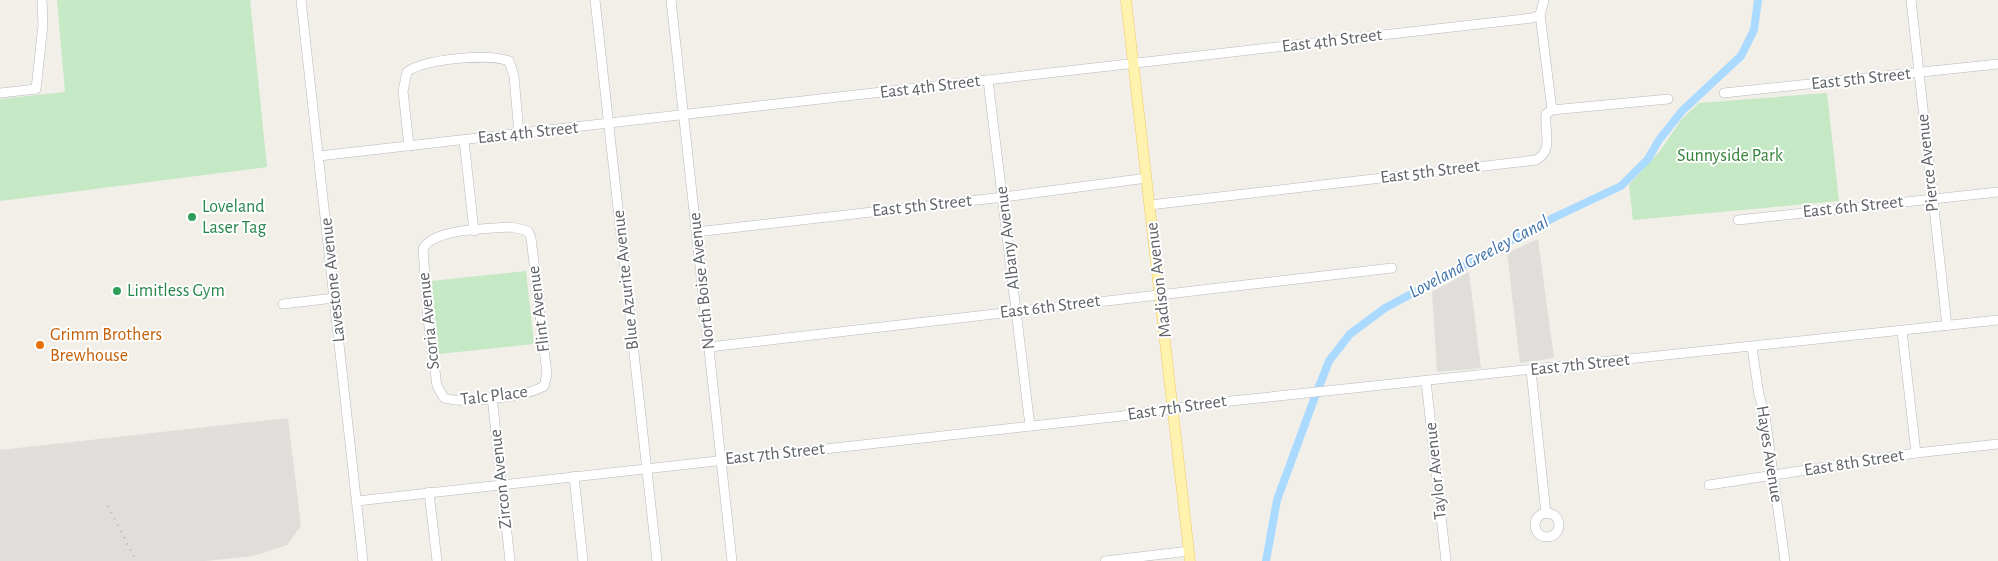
<svg xmlns="http://www.w3.org/2000/svg" width="1998" height="561" viewBox="0 0 1998 561" font-family="'Alegreya Sans',sans-serif">
<style>
.industrial{fill:#e0deda}
.green{fill:#c5e8c5}
.lines{fill:none;stroke-linecap:round;stroke-linejoin:round}
.canal{stroke:#aadaff;stroke-width:8}
.minor-casing{stroke:#b5b8bc;stroke-width:10}
.major-casing{stroke:#f2c960;stroke-width:11}
.minor{stroke:#fff;stroke-width:9}
.major{stroke:#fff2af;stroke-width:10}
.rail{stroke:#b6b7b8;stroke-width:2.5;stroke-dasharray:1 6;stroke-linecap:butt}
.leisure-dot{fill:#2e9e5b;stroke:#fff;stroke-width:2}
.food-dot{fill:#e8710a;stroke:#fff;stroke-width:2}
.labels{text-anchor:middle;dominant-baseline:central;stroke-width:4;stroke-linejoin:round;paint-order:stroke}
.street-label{font-size:18px;fill:#5f6368;stroke:#fff}
.park-label{font-size:18px;fill:#348238;stroke:#fff}
.leisure-label{font-size:18px;fill:#27864d;stroke:#fff;text-anchor:start}
.food-label{font-size:18px;fill:#c56008;stroke:#fff;text-anchor:start}
.water-label{font-size:19px;font-style:italic;fill:#4174aa;stroke:#fff}
</style>
<rect width="100%" height="100%" fill="#f1efe8"/>
<g class="industrial">
<path d="M 1538,239 L 1554,358 L 1520,363 L 1507,253 Z"/>
<path d="M 1469,272 L 1481,368 L 1437,372 L 1432,292 Z"/>
<path d="M 288,418 L 301,526 L 287,545 L 253,556 L 206,561 L 0,561 L 0,450 Z"/>
</g>
<g class="green">
<path d="M 57,0 L 250,0 L 267,167 L 0,201 L 0,99 L 65,92 Z"/>
<path d="M 1827,93 L 1839,201 L 1633,220 L 1629,185 L 1660,151 L 1681,120 L 1699,103 Z"/>
<path d="M 526,271 L 534,344 L 439,354 L 431,281 Z"/>
</g>
<g class="lines">
<path class="canal" d="M 1266,561 L 1277,500 L 1313,402 L 1329,361 L 1350,334 L 1385,308 L 1555,217 L 1621,186 L 1648,159 L 1659,140 L 1682,111 L 1741,56 L 1754,30 L 1758,0"/>
<defs>
<g id="minor">
<path d="M 301,0 L 363,561"/>
<path d="M 595,0 L 657,561"/>
<path d="M 671,0 L 732,561"/>
<path d="M 1544,0 L 1540,15 L 1552,110"/>
<path d="M 1911,0 L 1947,326"/>
<path d="M 988,80 L 1030,426"/>
<path d="M 0,93 L 36,89 L 43,25 L 42,0"/>
<path d="M 1724,93 L 1998,64"/>
<path d="M 464,140 L 474,231"/>
<path d="M 409,146 L 403,91 L 407,72 C 424,59 489,53 509,61 L 514,76 L 519,134"/>
<path d="M 319,156 L 1532,18 L 1540,15"/>
<path d="M 1150,205 L 1536,160 C 1554,151 1544,130 1546,114 L 1552,110 L 1668,99"/>
<path d="M 1738,220 L 1998,192"/>
<path d="M 511,227 L 528,231 L 531,238 L 547,374 L 544,386 C 526,397 464,404 444,398 L 437,386 L 428,319 L 423,249 C 433,228 489,229 511,227 Z"/>
<path d="M 696,232 L 1004,197 L 1147,178"/>
<path d="M 283,304 L 334,298"/>
<path d="M 1902,331 L 1916,453"/>
<path d="M 709,347 L 1392,268"/>
<path d="M 1752,347 L 1759,395 L 1765,415 L 1785,561"/>
<path d="M 1531,370 L 1546,514"/>
<path d="M 1426,381 L 1446,561"/>
<path d="M 492,397 L 510,561"/>
<path d="M 574,476 L 583,561"/>
<path d="M 1709,485 L 1916,453 L 1998,444"/>
<path d="M 429,492 L 437,561"/>
<path d="M 357,501 L 1122,416 L 1212,403 L 1998,320"/>
<circle cx="1547" cy="525" r="12"/>
<path d="M 1105,561 L 1189,551"/>
</g>
<path id="major" d="M 1126,0 L 1190,561"/>
</defs>
<use href="#minor" class="minor-casing"/>
<use href="#major" class="major-casing"/>
<use href="#minor" class="minor"/>
<use href="#major" class="major"/>
<path class="rail" d="M 108,506 L 136,561"/>
</g>
<g class="leisure-dot">
<circle cx="192" cy="217" r="5"/>
<circle cx="117" cy="291" r="5"/>
</g>
<circle class="food-dot" cx="40" cy="345" r="5"/>
<g class="labels">
<g class="street-label">
<text transform="translate(1332 41) rotate(-7)">East 4th Street</text>
<text transform="translate(1861 79) rotate(-6)">East 5th Street</text>
<text transform="translate(930 87) rotate(-7)">East 4th Street</text>
<text transform="translate(528 133) rotate(-6)">East 4th Street</text>
<text transform="translate(1928 163) rotate(-96)">Pierce Avenue</text>
<text transform="translate(1430 172) rotate(-7)">East 5th Street</text>
<text transform="translate(922 206) rotate(-6)">East 5th Street</text>
<text transform="translate(1853 207) rotate(-6)">East 6th Street</text>
<text transform="translate(1008 238) rotate(-97)">Albany Avenue</text>
<text transform="translate(333 280) rotate(-96)">Lavestone Avenue</text>
<text transform="translate(626 280) rotate(-96)">Blue Azurite Avenue</text>
<text transform="translate(1159 280) rotate(-97)">Madison Avenue</text>
<text transform="translate(702 281) rotate(-96)">North Boise Avenue</text>
<text transform="translate(1050 307) rotate(-7)">East 6th Street</text>
<text transform="translate(539 309) rotate(-97)">Flint Avenue</text>
<text transform="translate(429 321) rotate(-96)">Scoria Avenue</text>
<text transform="translate(1580 365) rotate(-6)">East 7th Street</text>
<text transform="translate(494 396) rotate(-7)">Talc Place</text>
<text transform="translate(1177 408) rotate(-8)">East 7th Street</text>
<text transform="translate(775 454) rotate(-6)">East 7th Street</text>
<text transform="translate(1769 454) rotate(81)">Hayes Avenue</text>
<text transform="translate(1854 463) rotate(-9)">East 8th Street</text>
<text transform="translate(1436 471) rotate(-96)">Taylor Avenue</text>
<text transform="translate(501 479) rotate(-96)">Zircon Avenue</text>
</g>
<g class="park-label">
<text x="1730" y="156">Sunnyside Park</text>
</g>
<g class="leisure-label">
<text x="202" y="207">Loveland<tspan x="202" dy="21">Laser Tag</tspan></text>
<text x="127" y="291">Limitless Gym</text>
</g>
<g class="food-label">
<text x="50" y="335">Grimm Brothers<tspan x="50" dy="21">Brewhouse</tspan></text>
</g>
<g class="water-label">
<text transform="translate(1479 257) rotate(-28)">Loveland Greeley Canal</text>
</g>
</g>
</svg>
